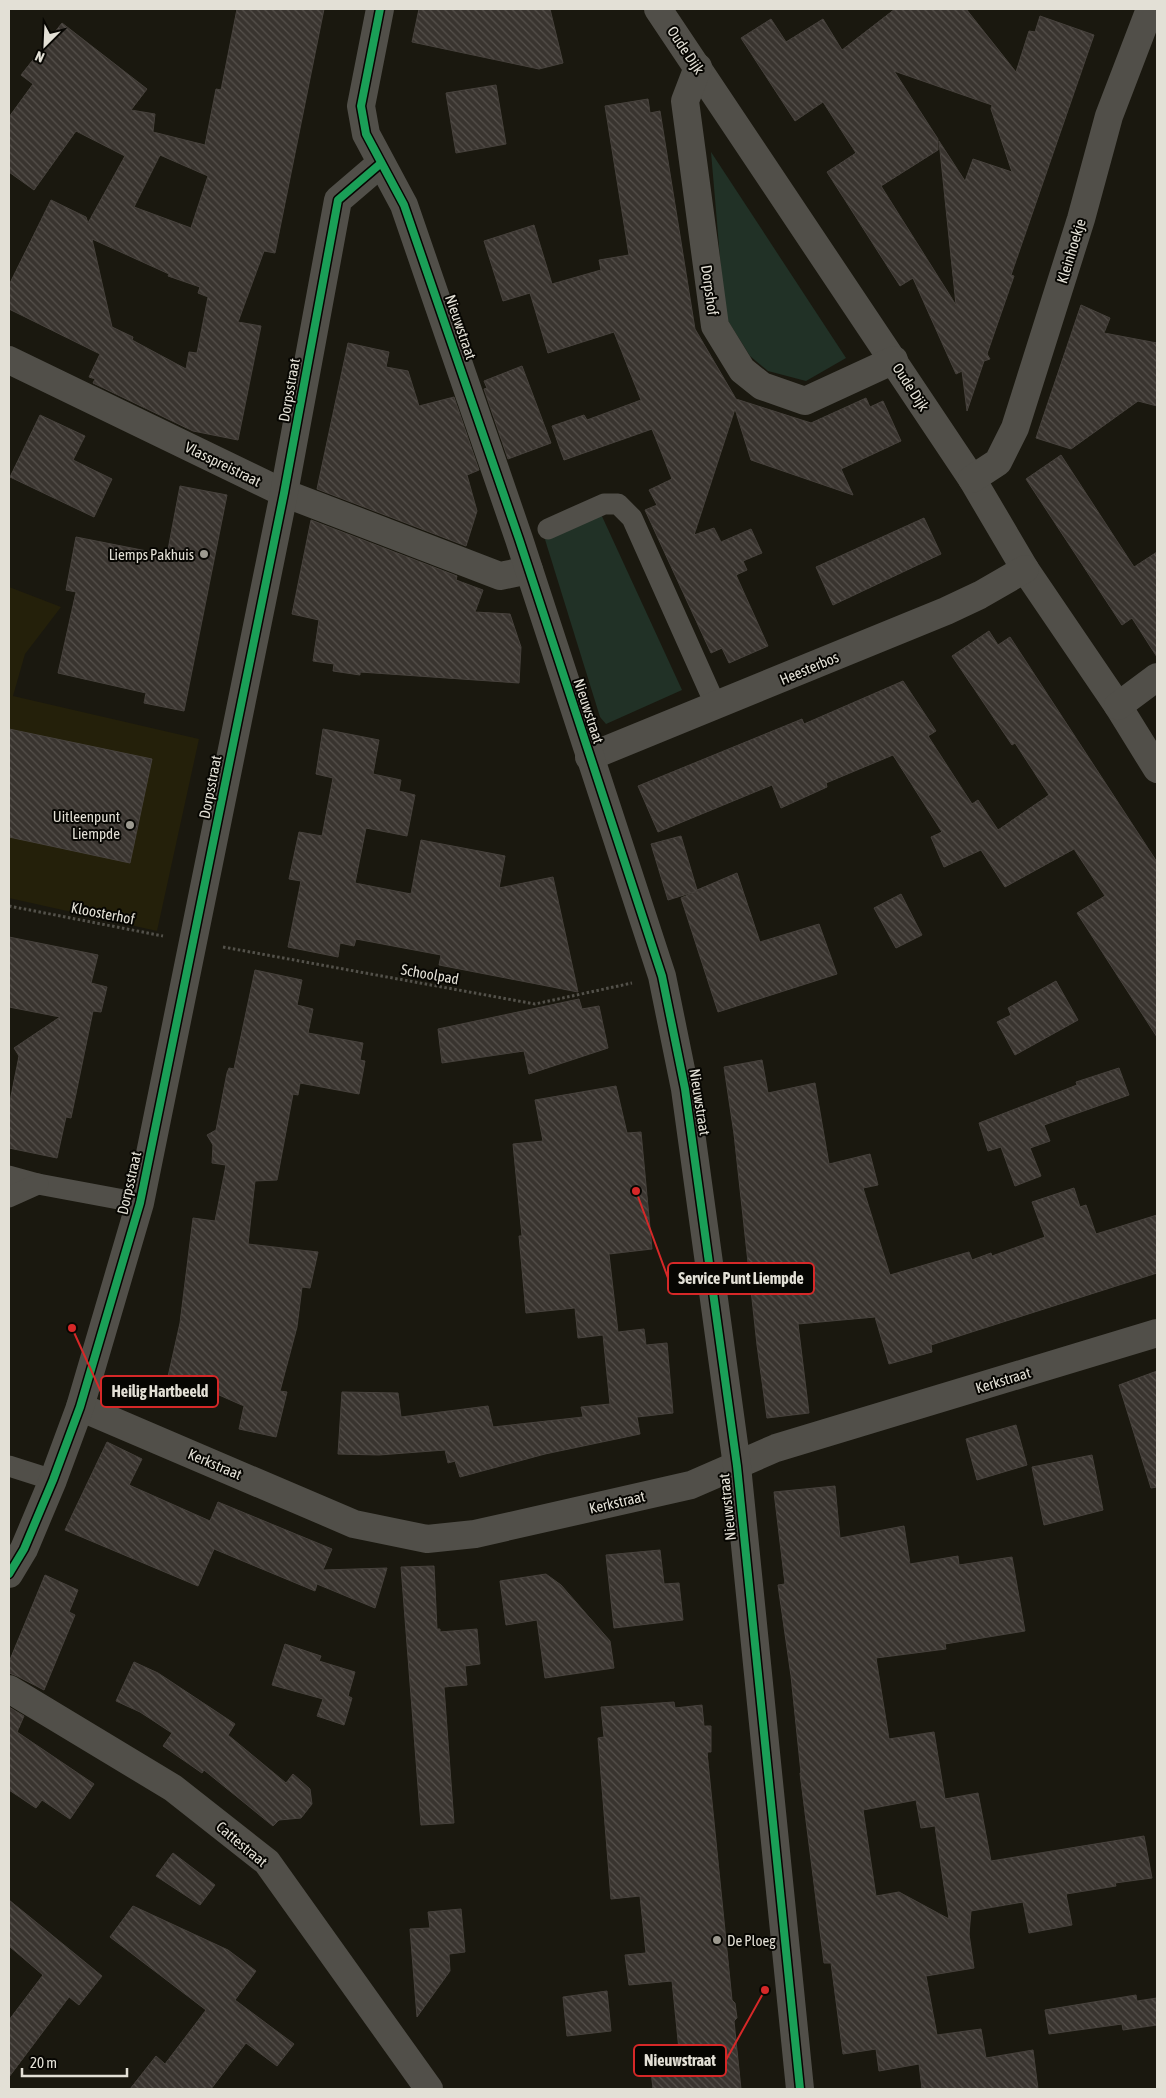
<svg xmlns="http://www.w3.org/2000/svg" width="1166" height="2098" viewBox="0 0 1166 2098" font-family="'Asap Condensed',sans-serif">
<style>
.built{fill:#24200a}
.green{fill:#213126}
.building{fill:url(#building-back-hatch);stroke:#46413c;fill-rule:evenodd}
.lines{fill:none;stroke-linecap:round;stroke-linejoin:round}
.path{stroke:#53514a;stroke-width:3;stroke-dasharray:2.5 2.5;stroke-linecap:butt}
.service{stroke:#514f49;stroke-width:21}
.minor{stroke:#514f49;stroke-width:28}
.tertiary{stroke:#514f49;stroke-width:28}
.cycleway-casing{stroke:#070602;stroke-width:11}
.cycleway{stroke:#1a9f57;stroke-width:8}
.poi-dot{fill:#9d9a90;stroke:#070602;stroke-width:2}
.labels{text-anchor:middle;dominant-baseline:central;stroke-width:4;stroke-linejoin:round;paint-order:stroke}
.street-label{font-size:15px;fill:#e3e0d6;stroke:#070602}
.poi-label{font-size:15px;fill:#e3e0d6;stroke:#070602;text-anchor:end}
.leader{fill:none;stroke:#d62828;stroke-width:2}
.callout-dot{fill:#d62828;stroke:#070602;stroke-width:2}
.callout{fill:#070602;stroke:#d62828;stroke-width:2}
.callout-label{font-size:16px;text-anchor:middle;font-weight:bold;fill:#e3e0d6}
</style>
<defs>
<pattern id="building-back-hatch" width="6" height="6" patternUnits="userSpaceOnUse" patternTransform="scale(1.25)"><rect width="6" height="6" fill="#39342f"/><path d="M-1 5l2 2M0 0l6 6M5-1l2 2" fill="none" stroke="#56514c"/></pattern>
</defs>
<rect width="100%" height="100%" fill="#1a180f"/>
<path class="built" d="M 9,587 L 61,607 L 25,654 L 13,696 L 199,739 L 157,931 L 9,898 Z"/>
<g class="green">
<path d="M 711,152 L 846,358 L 806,381 L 768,371 L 750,356 L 725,316 Z"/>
<path d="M 600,512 L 682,690 L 606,724 L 600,717 L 543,533 Z"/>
</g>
<g class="building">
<path d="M 237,9 L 324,9 L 275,253 L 264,251 L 238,322 L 261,326 L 238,440 L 193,431 L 93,383 L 95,379 L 89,377 L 100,354 L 9,309 L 9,285 L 51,200 L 86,217 L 88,223 L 125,156 L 76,131 L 34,190 L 9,172 L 9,117 L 33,84 L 21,75 L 62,23 L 147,89 L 131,110 L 155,114 L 153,132 L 205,145 L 216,89 L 221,90 ZM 160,155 L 208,176 L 191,228 L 134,207 ZM 92,239 L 169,274 L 168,276 L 200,287 L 198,293 L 208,297 L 197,353 L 189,352 L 186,369 L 132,340 L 133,337 L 112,327 Z"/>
<path d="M 419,9 L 550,9 L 563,63 L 539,69 L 412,42 Z"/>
<path d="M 895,9 L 966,9 L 1016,72 L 1029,31 L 1035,32 L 1040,16 L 1094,35 L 1011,275 L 1014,276 L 987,354 L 990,359 L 984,361 L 967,411 L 962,371 L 956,374 L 913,278 L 900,286 L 827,172 L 856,153 L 823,102 L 795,121 L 741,38 L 771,19 L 786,42 L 823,19 L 842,50 ZM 894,71 L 992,105 L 991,109 L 1012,172 L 973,159 L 965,181 L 939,141 L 956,305 L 881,186 L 938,150 L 938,139 Z"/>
<path d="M 496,85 L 506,144 L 456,153 L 446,93 Z"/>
<path d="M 648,99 L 650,113 L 660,111 L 695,329 L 736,399 L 811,423 L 866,398 L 870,407 L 883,401 L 901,441 L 841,469 L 853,495 L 751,460 L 735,409 L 694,535 L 714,528 L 721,542 L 751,529 L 762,553 L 743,561 L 747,570 L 736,575 L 768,646 L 729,663 L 722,648 L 711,653 L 645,510 L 657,505 L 649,490 L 672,479 L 652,429 L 564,460 L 552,426 L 584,415 L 587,420 L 641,400 L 614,332 L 548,353 L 530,293 L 503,301 L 484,241 L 534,225 L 552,284 L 601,270 L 599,260 L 629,255 L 605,106 Z"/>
<path d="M 1081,305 L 1110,318 L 1104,333 L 1157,343 L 1157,406 L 1138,401 L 1071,449 L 1036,438 Z"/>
<path d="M 348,343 L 389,352 L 386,367 L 408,371 L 419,406 L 454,397 L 479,470 L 467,475 L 477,511 L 466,546 L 317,489 Z"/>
<path d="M 522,366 L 551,443 L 508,459 L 484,389 L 487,388 L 484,381 Z"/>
<path d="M 40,415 L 85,436 L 73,460 L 112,479 L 94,517 L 10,477 Z"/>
<path d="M 1061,455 L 1134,567 L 1157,552 L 1157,657 L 1132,618 L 1122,625 L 1026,479 Z"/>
<path d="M 180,486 L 227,495 L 184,711 L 144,703 L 146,693 L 58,673 L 76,592 L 66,590 L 76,537 L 167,555 Z"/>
<path d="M 924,518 L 941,554 L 833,605 L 816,567 Z"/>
<path d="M 311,520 L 457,576 L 456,580 L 483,590 L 475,612 L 510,614 L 521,647 L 519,683 L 360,672 L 360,675 L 333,671 L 334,664 L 313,661 L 319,620 L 292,614 Z"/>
<path d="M 989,631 L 998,645 L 1010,637 L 1157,862 L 1157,1037 L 1077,913 L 1105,896 L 1074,849 L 1005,887 L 981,850 L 944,867 L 931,837 L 942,832 L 893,755 L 826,783 L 827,787 L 781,808 L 772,785 L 658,832 L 638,786 L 802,719 L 804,724 L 903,681 L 936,731 L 928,736 L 972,804 L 978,800 L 998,830 L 1049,795 L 1015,743 L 1012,745 L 952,656 Z"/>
<path d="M 9,729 L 152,759 L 130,863 L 9,837 Z"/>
<path d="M 323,729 L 379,740 L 373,774 L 401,780 L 399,791 L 415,795 L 407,836 L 366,828 L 355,883 L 411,894 L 421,840 L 505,856 L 499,888 L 553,877 L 578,992 L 439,965 L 441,955 L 356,939 L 354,946 L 340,943 L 338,957 L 288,947 L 301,881 L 289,879 L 299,832 L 322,836 L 333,778 L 316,774 Z"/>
<path d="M 681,836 L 697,890 L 737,873 L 760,942 L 819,924 L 837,974 L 718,1012 L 681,898 L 697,891 L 668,900 L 651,844 Z"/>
<path d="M 901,894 L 922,935 L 896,948 L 874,908 Z"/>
<path d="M 9,937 L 98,955 L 91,983 L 107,987 L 101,1012 L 93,1011 L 71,1118 L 66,1117 L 57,1158 L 9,1148 L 9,1106 L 19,1056 L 14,1048 L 60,1017 L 9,1007 Z"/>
<path d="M 255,970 L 302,980 L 297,1005 L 313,1009 L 308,1033 L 363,1043 L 360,1060 L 365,1061 L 359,1094 L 300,1083 L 298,1095 L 293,1094 L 277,1180 L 255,1181 L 248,1244 L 318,1252 L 310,1288 L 302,1287 L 297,1327 L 280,1391 L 287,1392 L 276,1437 L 239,1429 L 244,1406 L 210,1391 L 167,1381 L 180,1323 L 193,1218 L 215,1221 L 226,1165 L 212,1163 L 213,1145 L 207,1135 L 216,1130 L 227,1073 L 229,1068 L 234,1069 Z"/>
<path d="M 1056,981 L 1078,1020 L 1015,1055 L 997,1022 L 1011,1015 L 1008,1008 Z"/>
<path d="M 579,999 L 582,1009 L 599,1006 L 608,1048 L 529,1074 L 524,1051 L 442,1063 L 438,1029 Z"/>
<path d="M 762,1060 L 768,1093 L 815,1083 L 829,1164 L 870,1154 L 878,1185 L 863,1188 L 890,1275 L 969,1252 L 972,1260 L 991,1253 L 992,1256 L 1045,1237 L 1032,1202 L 1074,1188 L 1080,1207 L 1086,1205 L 1096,1234 L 1157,1215 L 1157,1273 L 931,1345 L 932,1352 L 889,1364 L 875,1317 L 798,1324 L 809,1413 L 767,1418 L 757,1345 L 734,1134 L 724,1067 Z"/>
<path d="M 1119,1068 L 1129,1095 L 1044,1125 L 1050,1141 L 1030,1148 L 1041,1176 L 1015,1186 L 1001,1147 L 988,1151 L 979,1123 L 1077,1085 L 1076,1082 Z"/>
<path d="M 616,1086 L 627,1133 L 641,1132 L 652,1249 L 609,1254 L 618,1332 L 644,1329 L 646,1345 L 667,1343 L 673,1413 L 637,1417 L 640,1434 L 545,1454 L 460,1477 L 455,1461 L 448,1463 L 445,1450 L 379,1455 L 338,1454 L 342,1392 L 398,1393 L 401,1417 L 488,1406 L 493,1427 L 583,1417 L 581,1407 L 610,1404 L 603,1335 L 578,1338 L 575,1308 L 526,1313 L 519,1236 L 522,1236 L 513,1144 L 543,1141 L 535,1100 Z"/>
<path d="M 1157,1371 L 1157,1487 L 1151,1488 L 1119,1385 Z"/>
<path d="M 1016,1425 L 1027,1465 L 977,1480 L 966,1439 Z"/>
<path d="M 107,1442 L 142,1459 L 129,1485 L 210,1521 L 218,1502 L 332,1549 L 323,1570 L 387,1568 L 375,1608 L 317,1584 L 315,1591 L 214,1549 L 198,1586 L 65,1530 Z"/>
<path d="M 1092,1455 L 1103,1510 L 1044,1525 L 1032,1467 Z"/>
<path d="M 835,1486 L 840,1538 L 904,1526 L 910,1564 L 958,1556 L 959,1565 L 1012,1557 L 1025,1631 L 945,1644 L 946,1649 L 876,1658 L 889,1739 L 934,1732 L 945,1799 L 978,1793 L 991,1861 L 1144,1836 L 1152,1878 L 1115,1883 L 1116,1886 L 1066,1894 L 1072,1925 L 1029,1933 L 1023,1902 L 971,1911 L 969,1934 L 974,1968 L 926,1976 L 937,2035 L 981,2029 L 986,2058 L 1033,2050 L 1038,2089 L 922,2089 L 919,2064 L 879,2071 L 876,2049 L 843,2054 L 831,1963 L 824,1963 L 800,1773 L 801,1773 L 791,1676 L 778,1585 L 785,1584 L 774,1492 ZM 916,1800 L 921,1828 L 935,1826 L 949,1919 L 899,1892 L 876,1896 L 863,1810 Z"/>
<path d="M 660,1550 L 664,1584 L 679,1583 L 683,1620 L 614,1628 L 606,1555 Z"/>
<path d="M 434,1566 L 437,1629 L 440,1629 L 440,1632 L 477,1629 L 480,1664 L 465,1666 L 467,1685 L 444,1687 L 454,1823 L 421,1825 L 401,1567 Z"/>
<path d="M 546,1574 L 561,1585 L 610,1641 L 614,1668 L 545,1678 L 537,1620 L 506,1625 L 500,1581 Z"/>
<path d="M 45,1575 L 78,1590 L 69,1612 L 75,1615 L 44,1690 L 17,1676 L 9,1673 L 9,1662 Z"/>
<path d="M 285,1644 L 321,1656 L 319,1661 L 355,1672 L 348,1696 L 352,1698 L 344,1725 L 317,1716 L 323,1699 L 272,1685 Z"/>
<path d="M 134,1662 L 158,1673 L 235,1724 L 228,1735 L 286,1783 L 293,1774 L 310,1789 L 312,1804 L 301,1818 L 279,1820 L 273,1826 L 204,1770 L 202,1773 L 163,1746 L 172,1733 L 140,1712 L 116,1701 Z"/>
<path d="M 674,1702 L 675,1708 L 702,1705 L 704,1726 L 711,1726 L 711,1752 L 707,1752 L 732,2000 L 735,2003 L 737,2018 L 734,2021 L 741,2089 L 653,2089 L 649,2053 L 679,2050 L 672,1981 L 629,1985 L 625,1955 L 646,1953 L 640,1896 L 611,1899 L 598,1738 L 604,1737 L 601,1707 Z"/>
<path d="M 9,1707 L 24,1716 L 17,1732 L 94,1784 L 70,1819 L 42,1800 L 36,1808 L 9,1790 Z"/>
<path d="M 173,1853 L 215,1885 L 200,1905 L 156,1876 Z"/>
<path d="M 9,1900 L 102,1976 L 79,2005 L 69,1997 L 9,2077 L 9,2020 L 43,1975 L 9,1946 Z"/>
<path d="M 133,1906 L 228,1950 L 256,1971 L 235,2000 L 294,2044 L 277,2066 L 246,2043 L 211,2089 L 130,2089 L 156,2056 L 165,2064 L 206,2010 L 110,1937 Z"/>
<path d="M 461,1909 L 465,1952 L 449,1954 L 450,1971 L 417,2017 L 410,1929 L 430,1928 L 428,1912 Z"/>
<path d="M 607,1991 L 611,2031 L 567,2036 L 563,1997 Z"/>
<path d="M 1136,1995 L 1137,2001 L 1157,1998 L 1157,2025 L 1123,2030 L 1122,2024 L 1049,2034 L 1045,2010 Z"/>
</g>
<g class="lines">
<g class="path">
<path d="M 9,906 L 163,936"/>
<path d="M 223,947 L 535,1004 L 632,983"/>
</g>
<g class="service">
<path d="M 548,529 L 604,504 L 618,504 L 632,518 L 716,706"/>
<path d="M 9,1176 L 38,1184 L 140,1203"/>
<path d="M 9,1197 L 38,1184"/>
<path d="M 9,1466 L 53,1480"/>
</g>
<g class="minor">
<path d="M 658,9 L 972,479 L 1025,569 L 1118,706 L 1157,769"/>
<path d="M 698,67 L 685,101 L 715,326 L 742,370 L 762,386 L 805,401 L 894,360"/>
<path d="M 9,360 L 284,493 L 500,576 L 529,570"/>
<path d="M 972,479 L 998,462 L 1015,428 L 1081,219 L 1109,116 L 1150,9"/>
<path d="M 1118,706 L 1157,677"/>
<path d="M 589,757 L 946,611 L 980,595 L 1025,569"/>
<path d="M 80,1407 L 354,1524 L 427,1539 L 475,1534 L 691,1485 L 776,1448 L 1157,1333"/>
<path d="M 9,1574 L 24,1549 L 53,1480 L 80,1407 L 140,1203 L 284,493 L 338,200 L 380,164"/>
<path d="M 9,1689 L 173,1788 L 267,1862 L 429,2089"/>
</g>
<path class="tertiary" d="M 380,9 L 361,106 L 366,134 L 404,205 L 519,539 L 662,976 L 685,1089 L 737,1466 L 800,2089"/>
<defs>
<g id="cycleway">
<path d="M 380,9 L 361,106 L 366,134 L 404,205 L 519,539 L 662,976 L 685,1089 L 737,1466 L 800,2089"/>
<path d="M 9,1574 L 24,1549 L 53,1480 L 80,1407 L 140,1203 L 284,493 L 338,200 L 380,164"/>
</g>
</defs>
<use href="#cycleway" class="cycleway-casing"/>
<use href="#cycleway" class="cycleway"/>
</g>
<g class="poi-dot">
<circle cx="204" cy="554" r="5"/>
<circle cx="130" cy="825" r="5"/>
<circle cx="717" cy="1940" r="5"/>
</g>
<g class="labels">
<g class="street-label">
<text transform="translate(686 50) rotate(56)">Oude Dijk</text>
<text transform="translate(1071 251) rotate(-73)">Kleinhoekje</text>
<text transform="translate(710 290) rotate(82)">Dorpshof</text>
<text transform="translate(461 327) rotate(71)">Nieuwstraat</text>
<text transform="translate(911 387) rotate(57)">Oude Dijk</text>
<text transform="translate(289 390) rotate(-80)">Dorpsstraat</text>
<text transform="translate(223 464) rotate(26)">Vlasspreistraat</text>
<text transform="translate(809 668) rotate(-23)">Heesterbos</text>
<text transform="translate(589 711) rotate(72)">Nieuwstraat</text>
<text transform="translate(210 787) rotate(-79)">Dorpsstraat</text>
<text transform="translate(103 913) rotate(11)">Kloosterhof</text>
<text transform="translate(430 974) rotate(10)">Schoolpad</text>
<text transform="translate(700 1102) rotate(81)">Nieuwstraat</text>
<text transform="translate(129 1183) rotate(-77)">Dorpsstraat</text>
<text transform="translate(1003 1380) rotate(-17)">Kerkstraat</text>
<text transform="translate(215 1464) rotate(23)">Kerkstraat</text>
<text transform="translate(617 1502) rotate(-13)">Kerkstraat</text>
<text transform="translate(727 1507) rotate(-96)">Nieuwstraat</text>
<text transform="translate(242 1844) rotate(40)">Cattestraat</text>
</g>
<g class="poi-label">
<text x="194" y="554">Liemps Pakhuis</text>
<text x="120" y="816">Uitleenpunt<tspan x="120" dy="17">Liempde</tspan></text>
<text x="727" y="1940" text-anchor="start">De Ploeg</text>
</g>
</g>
<path class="leader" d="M636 1191L668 1278M72 1328L101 1392M765 1990L726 2060"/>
<g class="callout-dot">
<circle cx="636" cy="1191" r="5"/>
<circle cx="72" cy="1328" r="5"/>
<circle cx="765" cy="1990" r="5"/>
</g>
<g class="callout">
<rect x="668" y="1263" width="146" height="31" rx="5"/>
<rect x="101" y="1376" width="117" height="31" rx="5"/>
<rect x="634" y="2045" width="92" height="31" rx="5"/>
</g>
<g class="callout-label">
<text x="741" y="1284">Service Punt Liempde</text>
<text x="160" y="1397">Heilig Hartbeeld</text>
<text x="680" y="2066">Nieuwstraat</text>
</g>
<rect width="1166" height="2098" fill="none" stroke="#e3e0d6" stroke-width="20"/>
<g transform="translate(45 45) rotate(204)" stroke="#070602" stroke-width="4" paint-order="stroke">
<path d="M0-4L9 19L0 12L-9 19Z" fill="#e3e0d6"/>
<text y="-8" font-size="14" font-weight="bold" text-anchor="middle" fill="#e3e0d6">N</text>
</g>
<path d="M22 2068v8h105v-8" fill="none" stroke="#e3e0d6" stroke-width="2.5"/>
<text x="30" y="2068" font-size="15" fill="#e3e0d6" stroke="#070602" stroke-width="4" paint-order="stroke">20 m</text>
</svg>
